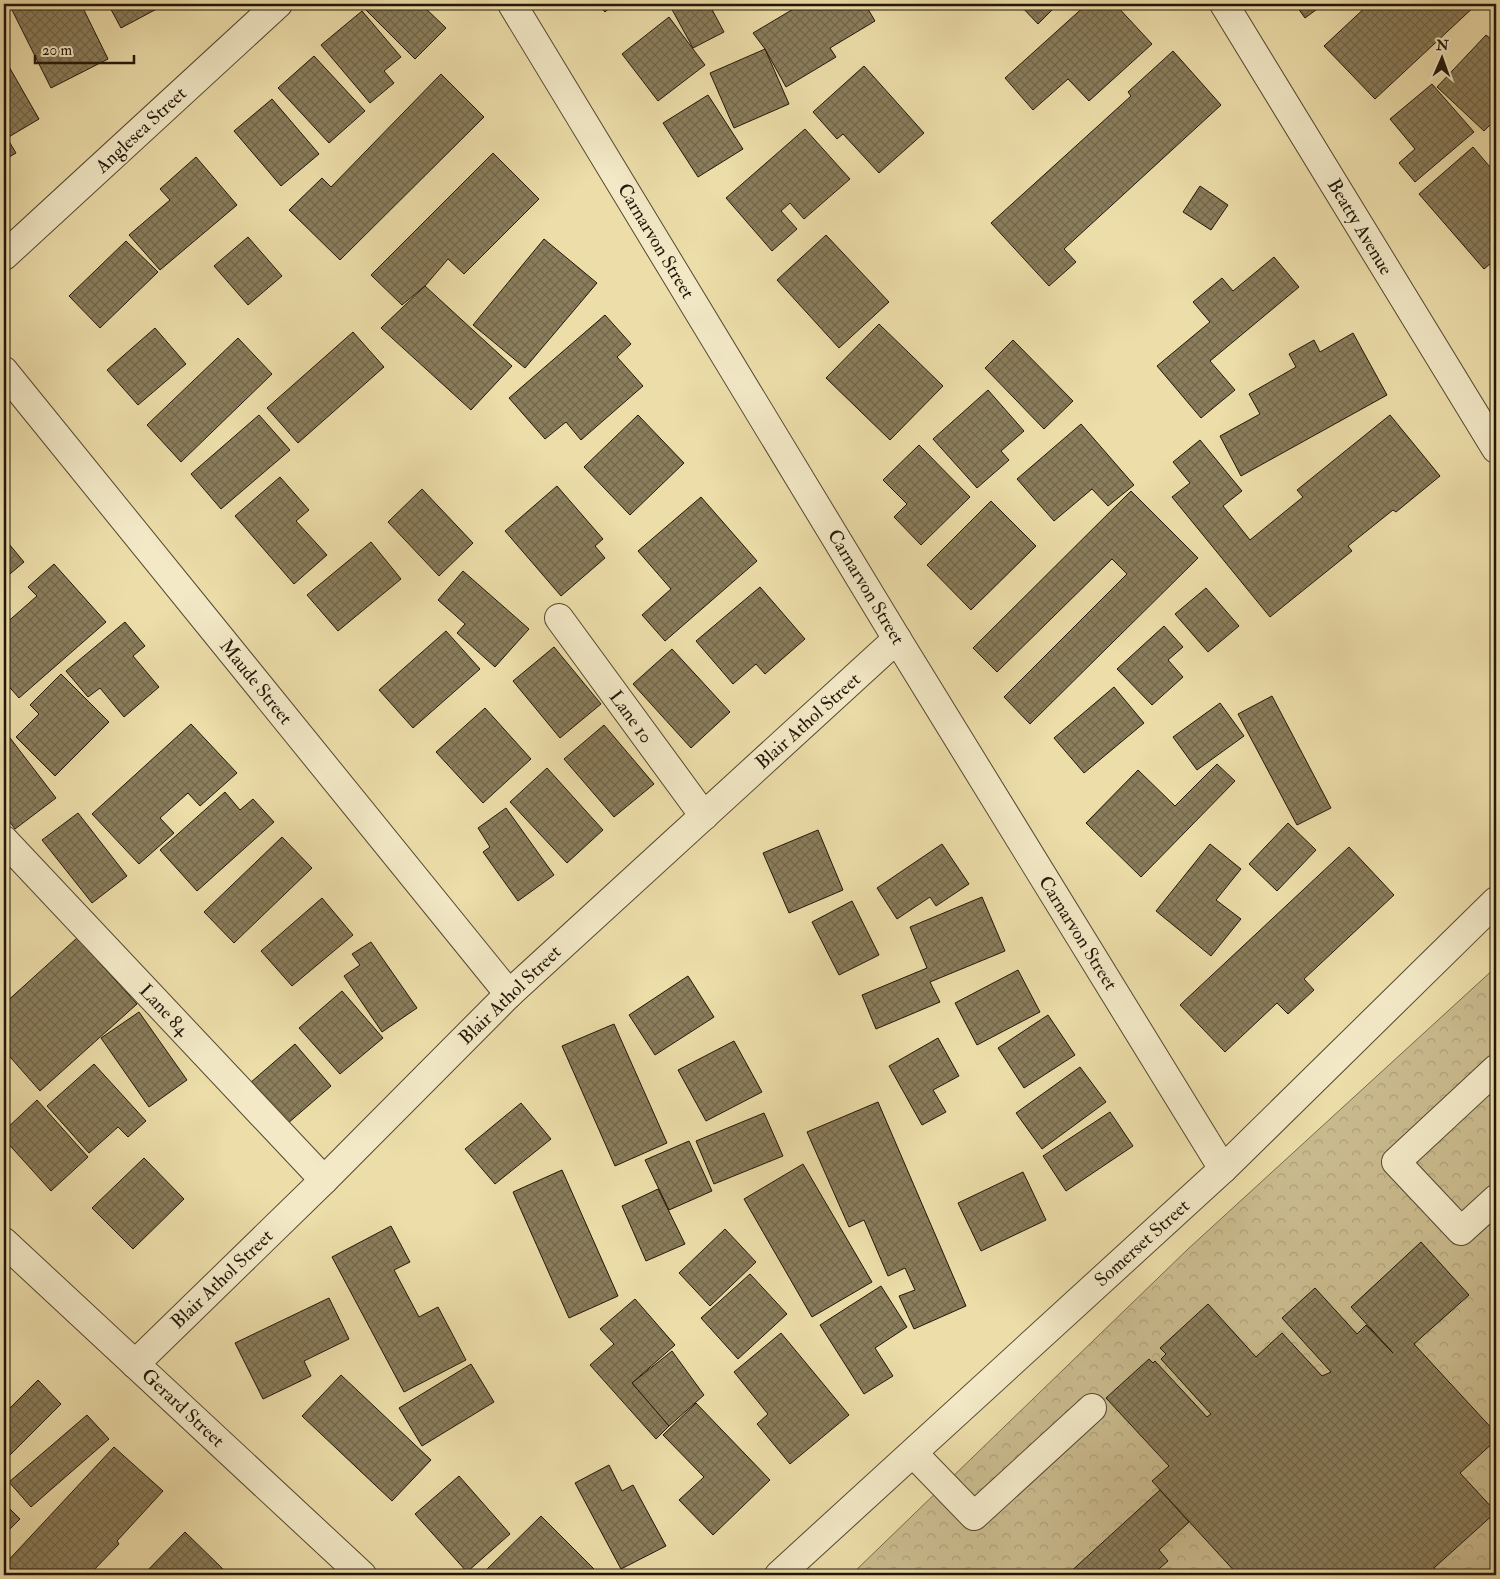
<svg xmlns="http://www.w3.org/2000/svg" width="1500" height="1579" viewBox="0 0 1500 1579" font-family="'IM FELL Double Pica',serif">
<style>
.forest{fill:url(#forest-crowns);stroke:#76694b}
.building{fill:url(#building-cross-hatch);stroke:#221708}
.lines{fill:none;stroke-linecap:round;stroke-linejoin:round}
.minor-casing{stroke:#544830;stroke-width:30}
.minor{stroke:#f3e9c7;stroke-width:28}
.labels{text-anchor:middle;dominant-baseline:central;stroke-width:4;stroke-linejoin:round;paint-order:stroke}
.street-label{font-size:19px;fill:#221708;stroke:#f3e9c7}
</style>
<defs>
<pattern id="forest-crowns" width="20" height="18" patternUnits="userSpaceOnUse" patternTransform="scale(1.25)"><rect width="20" height="18" fill="#cabb8e"/><path d="M2 6a3 3 0 1 1 6 0M12 15a3 3 0 1 1 6 0" fill="none" stroke="#ada079"/></pattern>
<pattern id="building-cross-hatch" width="8" height="8" patternUnits="userSpaceOnUse" patternTransform="scale(1.25)"><rect width="8" height="8" fill="#8b7e5c"/><path d="M0 0l8 8M0 8l8-8" fill="none" stroke="#71664a"/></pattern>
</defs>
<rect width="100%" height="100%" fill="#ecdda9"/>
<filter id="stains"><feTurbulence type="fractalNoise" baseFrequency=".004" numOctaves="4"/><feColorMatrix values="0 0 0 0 .2 0 0 0 0 .09 0 0 0 0 .02 0 0 0 .5 -.17"/></filter>
<radialGradient id="worn" r=".72"><stop offset=".6" stop-color="#630" stop-opacity="0"/><stop offset="1" stop-color="#630" stop-opacity=".3"/></radialGradient>
<path class="forest" d="M 1496,967 L 1496,1575 L 851,1575 L 1188,1249 Z"/>
<g class="building">
<path d="M 9,4 L 81,4 L 108,59 L 51,88 Z"/>
<path d="M 108,4 L 166,4 L 121,28 Z"/>
<path d="M 360,4 L 421,4 L 446,28 L 415,59 Z"/>
<path d="M 597,4 L 614,4 L 605,12 Z"/>
<path d="M 669,4 L 709,4 L 724,32 L 693,48 Z"/>
<path d="M 793,4 L 865,4 L 875,21 L 830,48 L 836,57 L 786,87 L 765,49 L 753,33 L 795,8 Z"/>
<path d="M 1019,4 L 1058,4 L 1038,24 Z"/>
<path d="M 1087,4 L 1115,4 L 1152,44 L 1089,101 L 1068,79 L 1033,110 L 1005,78 Z"/>
<path d="M 1295,4 L 1324,4 L 1305,18 Z"/>
<path d="M 1369,4 L 1477,4 L 1375,99 L 1324,46 Z"/>
<path d="M 362,11 L 401,57 L 384,71 L 394,83 L 370,103 L 321,45 Z"/>
<path d="M 669,17 L 705,65 L 658,101 L 622,54 Z"/>
<path d="M 1486,35 L 1496,43 L 1496,119 L 1484,131 L 1437,87 Z"/>
<path d="M 765,49 L 789,104 L 734,128 L 710,73 Z"/>
<path d="M 1173,51 L 1221,105 L 1064,249 L 1076,262 L 1049,286 L 991,223 L 1131,96 L 1128,92 Z"/>
<path d="M 314,56 L 365,111 L 329,143 L 278,88 Z"/>
<path d="M 4,58 L 39,119 L 7,138 L 16,153 L 4,160 Z"/>
<path d="M 864,66 L 924,133 L 879,173 L 843,134 L 837,139 L 813,112 Z"/>
<path d="M 441,74 L 484,117 L 340,260 L 289,210 L 322,178 L 331,187 Z"/>
<path d="M 1432,84 L 1474,132 L 1415,182 L 1399,163 L 1415,149 L 1390,119 Z"/>
<path d="M 708,95 L 743,149 L 698,177 L 663,123 Z"/>
<path d="M 272,99 L 319,154 L 281,186 L 234,131 Z"/>
<path d="M 805,129 L 850,179 L 804,219 L 790,203 L 781,211 L 797,229 L 772,251 L 726,198 Z"/>
<path d="M 1473,147 L 1496,174 L 1496,259 L 1484,269 L 1419,194 Z"/>
<path d="M 493,153 L 539,199 L 464,274 L 448,259 L 425,286 L 402,305 L 371,275 Z"/>
<path d="M 196,157 L 237,205 L 160,270 L 129,235 L 170,200 L 160,189 Z"/>
<path d="M 1200,186 L 1228,205 L 1211,230 L 1183,212 Z"/>
<path d="M 826,235 L 889,302 L 839,348 L 777,280 Z"/>
<path d="M 248,237 L 282,276 L 248,305 L 214,266 Z"/>
<path d="M 544,239 L 597,283 L 525,368 L 473,325 Z"/>
<path d="M 126,241 L 158,272 L 100,328 L 69,296 Z"/>
<path d="M 1274,257 L 1299,287 L 1210,361 L 1235,390 L 1201,418 L 1157,366 L 1210,322 L 1193,302 L 1222,278 L 1233,291 Z"/>
<path d="M 425,286 L 512,366 L 471,410 L 381,328 Z"/>
<path d="M 605,315 L 631,344 L 617,357 L 643,386 L 581,440 L 566,422 L 545,439 L 509,398 Z"/>
<path d="M 879,324 L 943,386 L 890,440 L 826,378 Z"/>
<path d="M 155,328 L 186,364 L 138,405 L 107,370 Z"/>
<path d="M 353,332 L 384,367 L 298,443 L 267,408 Z"/>
<path d="M 1353,333 L 1387,395 L 1241,476 L 1220,436 L 1260,414 L 1249,394 L 1296,367 L 1289,354 L 1314,340 L 1320,352 Z"/>
<path d="M 238,338 L 272,374 L 181,462 L 147,425 Z"/>
<path d="M 1013,340 L 1073,401 L 1044,429 L 985,368 Z"/>
<path d="M 988,390 L 1024,431 L 1001,451 L 1009,460 L 977,488 L 933,439 Z"/>
<path d="M 259,415 L 290,450 L 221,509 L 191,474 Z"/>
<path d="M 638,415 L 684,463 L 630,515 L 584,467 Z"/>
<path d="M 1390,415 L 1440,476 L 1396,512 L 1393,510 L 1348,546 L 1352,551 L 1270,617 L 1172,497 L 1190,483 L 1173,462 L 1200,440 L 1242,491 L 1223,506 L 1250,540 L 1303,497 L 1297,490 Z"/>
<path d="M 1081,424 L 1134,485 L 1108,506 L 1092,489 L 1054,521 L 1017,479 Z"/>
<path d="M 919,445 L 970,497 L 921,545 L 894,517 L 907,504 L 883,480 Z"/>
<path d="M 280,477 L 309,510 L 296,521 L 327,555 L 294,584 L 235,516 Z"/>
<path d="M 557,486 L 603,539 L 595,546 L 605,558 L 561,596 L 505,531 Z"/>
<path d="M 422,489 L 473,543 L 439,576 L 388,522 Z"/>
<path d="M 1131,491 L 1198,558 L 1030,724 L 1004,697 L 1127,574 L 1112,559 L 997,672 L 973,648 Z"/>
<path d="M 701,497 L 757,561 L 665,641 L 642,615 L 671,589 L 638,551 Z"/>
<path d="M 991,501 L 1036,546 L 971,610 L 927,565 Z"/>
<path d="M 4,538 L 24,562 L 4,579 Z"/>
<path d="M 371,542 L 401,579 L 338,631 L 307,595 Z"/>
<path d="M 54,564 L 106,622 L 19,698 L 4,681 L 4,625 L 37,596 L 28,587 Z"/>
<path d="M 463,571 L 529,629 L 495,667 L 457,633 L 465,624 L 438,600 Z"/>
<path d="M 760,587 L 805,639 L 765,674 L 756,664 L 733,684 L 696,641 Z"/>
<path d="M 1206,588 L 1239,626 L 1208,652 L 1175,614 Z"/>
<path d="M 125,622 L 145,646 L 133,656 L 159,687 L 124,717 L 100,688 L 88,697 L 66,671 Z"/>
<path d="M 1164,626 L 1183,647 L 1168,660 L 1183,677 L 1152,705 L 1117,669 Z"/>
<path d="M 446,631 L 480,669 L 413,728 L 379,690 Z"/>
<path d="M 554,647 L 601,704 L 560,738 L 513,681 Z"/>
<path d="M 672,649 L 730,712 L 691,748 L 633,684 Z"/>
<path d="M 61,674 L 109,722 L 55,776 L 16,737 L 39,714 L 30,705 Z"/>
<path d="M 1114,687 L 1144,723 L 1084,773 L 1054,738 Z"/>
<path d="M 1272,696 L 1331,808 L 1297,825 L 1238,714 Z"/>
<path d="M 1220,703 L 1244,736 L 1197,770 L 1173,737 Z"/>
<path d="M 485,708 L 531,759 L 483,803 L 436,752 Z"/>
<path d="M 191,724 L 237,773 L 200,806 L 188,793 L 160,818 L 174,833 L 139,864 L 92,814 Z"/>
<path d="M 604,725 L 654,784 L 614,817 L 564,759 Z"/>
<path d="M 7,734 L 56,798 L 15,829 L 4,814 L 4,737 Z"/>
<path d="M 1217,764 L 1235,781 L 1141,877 L 1086,823 L 1138,770 L 1175,806 Z"/>
<path d="M 547,768 L 603,830 L 567,863 L 510,802 Z"/>
<path d="M 225,792 L 240,810 L 253,799 L 274,822 L 197,891 L 160,850 Z"/>
<path d="M 506,808 L 554,875 L 518,901 L 483,852 L 490,847 L 478,828 Z"/>
<path d="M 78,813 L 127,876 L 92,903 L 42,840 Z"/>
<path d="M 1288,823 L 1316,850 L 1277,891 L 1249,864 Z"/>
<path d="M 818,830 L 843,890 L 789,913 L 763,853 Z"/>
<path d="M 282,837 L 312,868 L 234,943 L 204,912 Z"/>
<path d="M 942,844 L 969,884 L 936,906 L 930,897 L 897,919 L 877,888 Z"/>
<path d="M 1210,844 L 1241,869 L 1216,900 L 1241,919 L 1211,956 L 1156,911 Z"/>
<path d="M 1349,847 L 1394,895 L 1304,979 L 1314,990 L 1288,1014 L 1277,1003 L 1225,1052 L 1180,1005 Z"/>
<path d="M 982,897 L 1005,951 L 930,982 L 940,1002 L 876,1029 L 862,995 L 927,968 L 910,927 Z"/>
<path d="M 322,898 L 353,935 L 292,986 L 261,951 Z"/>
<path d="M 852,901 L 879,955 L 839,975 L 812,922 Z"/>
<path d="M 77,938 L 137,1004 L 40,1091 L 4,1050 L 4,1004 Z"/>
<path d="M 371,942 L 417,1008 L 382,1032 L 344,976 L 360,965 L 352,954 Z"/>
<path d="M 1018,970 L 1040,1012 L 977,1045 L 955,1003 Z"/>
<path d="M 688,976 L 714,1017 L 655,1055 L 629,1015 Z"/>
<path d="M 342,991 L 383,1038 L 340,1074 L 299,1028 Z"/>
<path d="M 139,1012 L 187,1080 L 149,1107 L 101,1038 Z"/>
<path d="M 1048,1015 L 1075,1055 L 1024,1088 L 998,1048 Z"/>
<path d="M 614,1024 L 667,1143 L 615,1166 L 562,1046 Z"/>
<path d="M 938,1038 L 959,1076 L 933,1090 L 946,1112 L 922,1125 L 889,1066 Z"/>
<path d="M 734,1041 L 762,1092 L 706,1121 L 678,1070 Z"/>
<path d="M 295,1044 L 331,1086 L 287,1124 L 250,1083 Z"/>
<path d="M 94,1064 L 146,1121 L 128,1137 L 118,1127 L 89,1153 L 47,1106 Z"/>
<path d="M 1080,1067 L 1106,1102 L 1042,1149 L 1016,1113 Z"/>
<path d="M 37,1100 L 88,1157 L 51,1191 L 4,1139 L 4,1131 Z"/>
<path d="M 878,1102 L 966,1306 L 914,1329 L 899,1296 L 915,1290 L 905,1268 L 888,1276 L 864,1220 L 849,1227 L 807,1132 Z"/>
<path d="M 521,1103 L 551,1139 L 495,1184 L 465,1149 Z"/>
<path d="M 1110,1112 L 1133,1146 L 1066,1191 L 1043,1156 Z"/>
<path d="M 764,1113 L 783,1156 L 714,1184 L 696,1141 Z"/>
<path d="M 689,1141 L 712,1191 L 669,1210 L 645,1160 Z"/>
<path d="M 144,1158 L 184,1199 L 133,1249 L 92,1208 Z"/>
<path d="M 803,1164 L 872,1282 L 812,1317 L 744,1199 Z"/>
<path d="M 562,1170 L 618,1296 L 569,1318 L 513,1192 Z"/>
<path d="M 1023,1172 L 1046,1220 L 981,1251 L 958,1203 Z"/>
<path d="M 658,1189 L 685,1244 L 646,1261 L 622,1206 Z"/>
<path d="M 391,1226 L 410,1262 L 394,1270 L 419,1317 L 438,1307 L 466,1360 L 404,1392 L 332,1257 Z"/>
<path d="M 725,1229 L 756,1262 L 710,1306 L 679,1273 Z"/>
<path d="M 1421,1242 L 1469,1295 L 1414,1344 L 1496,1433 L 1496,1440 L 1460,1473 L 1496,1512 L 1434,1568 L 1440,1575 L 1430,1575 L 1427,1573 L 1425,1575 L 1238,1575 L 1152,1481 L 1169,1466 L 1106,1398 L 1149,1359 L 1153,1363 L 1155,1361 L 1207,1417 L 1211,1414 L 1161,1359 L 1166,1354 L 1160,1348 L 1208,1304 L 1256,1357 L 1282,1333 L 1322,1376 L 1331,1372 L 1282,1318 L 1315,1288 L 1357,1334 L 1366,1325 L 1393,1353 L 1351,1307 Z"/>
<path d="M 750,1274 L 787,1314 L 738,1359 L 701,1318 Z"/>
<path d="M 881,1286 L 907,1327 L 875,1348 L 893,1376 L 864,1394 L 820,1325 Z"/>
<path d="M 329,1298 L 349,1339 L 304,1361 L 311,1376 L 263,1399 L 235,1343 Z"/>
<path d="M 635,1299 L 675,1345 L 632,1383 L 669,1426 L 656,1439 L 590,1365 L 614,1344 L 600,1329 Z"/>
<path d="M 781,1333 L 849,1415 L 790,1464 L 757,1424 L 768,1414 L 734,1372 Z"/>
<path d="M 672,1351 L 704,1395 L 669,1426 L 632,1383 Z"/>
<path d="M 471,1364 L 494,1402 L 422,1446 L 399,1408 Z"/>
<path d="M 341,1375 L 431,1460 L 392,1501 L 302,1416 Z"/>
<path d="M 38,1380 L 61,1404 L 4,1461 L 4,1414 Z"/>
<path d="M 696,1403 L 770,1480 L 713,1535 L 679,1500 L 704,1477 L 663,1435 Z"/>
<path d="M 87,1415 L 109,1439 L 31,1507 L 9,1482 Z"/>
<path d="M 114,1447 L 163,1491 L 117,1541 L 119,1544 L 89,1575 L 4,1575 L 4,1565 Z"/>
<path d="M 609,1465 L 622,1491 L 633,1485 L 666,1546 L 621,1569 L 575,1483 Z"/>
<path d="M 459,1476 L 510,1534 L 467,1572 L 415,1514 Z"/>
<path d="M 1160,1490 L 1189,1522 L 1159,1550 L 1168,1561 L 1152,1575 L 1067,1575 Z"/>
<path d="M 4,1503 L 20,1519 L 4,1535 Z"/>
<path d="M 541,1516 L 600,1575 L 481,1575 Z"/>
<path d="M 185,1532 L 225,1571 L 221,1575 L 143,1575 Z"/>
</g>
<g class="lines">
<defs>
<g id="minor">
<path d="M 512,4 L 897,639 L 1223,1169"/>
<path d="M 1224,4 L 1496,449"/>
<path d="M 4,256 L 278,4"/>
<path d="M 4,371 L 509,994"/>
<path d="M 559,618 L 704,816"/>
<path d="M 4,840 L 324,1180"/>
<path d="M 1496,1069 L 1396,1162 L 1461,1231 L 1496,1199"/>
<path d="M 4,1242 L 362,1575"/>
<path d="M 135,1364 L 324,1180 L 509,994 L 897,639"/>
<path d="M 913,1453 L 974,1516 L 1092,1408"/>
<path d="M 779,1575 L 1223,1169 L 1496,901"/>
</g>
</defs>
<use href="#minor" class="minor-casing"/>
<use href="#minor" class="minor"/>
</g>
<g class="labels">
<g class="street-label">
<text transform="translate(141 130) rotate(-43)">Anglesea Street</text>
<text transform="translate(1360 227) rotate(59)">Beatty Avenue</text>
<text transform="translate(656 241) rotate(59)">Carnarvon Street</text>
<text transform="translate(866 587) rotate(59)">Carnarvon Street</text>
<text transform="translate(256 682) rotate(51)">Maude Street</text>
<text transform="translate(631 717) rotate(54)">Lane 10</text>
<text transform="translate(808 721) rotate(-42)">Blair Athol Street</text>
<text transform="translate(1078 933) rotate(58)">Carnarvon Street</text>
<text transform="translate(510 995) rotate(-44)">Blair Athol Street</text>
<text transform="translate(164 1010) rotate(47)">Lane 84</text>
<text transform="translate(1142 1243) rotate(-42)">Somerset Street</text>
<text transform="translate(222 1279) rotate(-44)">Blair Athol Street</text>
<text transform="translate(183 1408) rotate(43)">Gerard Street</text>
</g>
</g>
<rect width="1500" height="1579" fill="none" stroke="#ecdda9" stroke-width="20"/>
<rect x="5" y="5" width="1490" height="1569" fill="none" stroke="#221708" stroke-width="2.5"/>
<rect x="10" y="10" width="1480" height="1559" fill="none" stroke="#221708"/>
<g transform="translate(1442 58) rotate(2)" stroke="#f3e9c7" stroke-width="4" paint-order="stroke">
<path d="M0-4L9 19L0 12L-9 19Z" fill="#221708"/>
<text y="-8" font-size="14" font-weight="bold" text-anchor="middle" fill="#221708">N</text>
</g>
<path d="M35 55v8h99v-8" fill="none" stroke="#221708" stroke-width="2.5"/>
<text x="42" y="55" font-size="15" fill="#221708" stroke="#f3e9c7" stroke-width="4" paint-order="stroke">20 m</text>
<rect width="100%" height="100%" filter="url(#stains)"/>
<rect width="100%" height="100%" fill="url(#worn)"/>
</svg>
